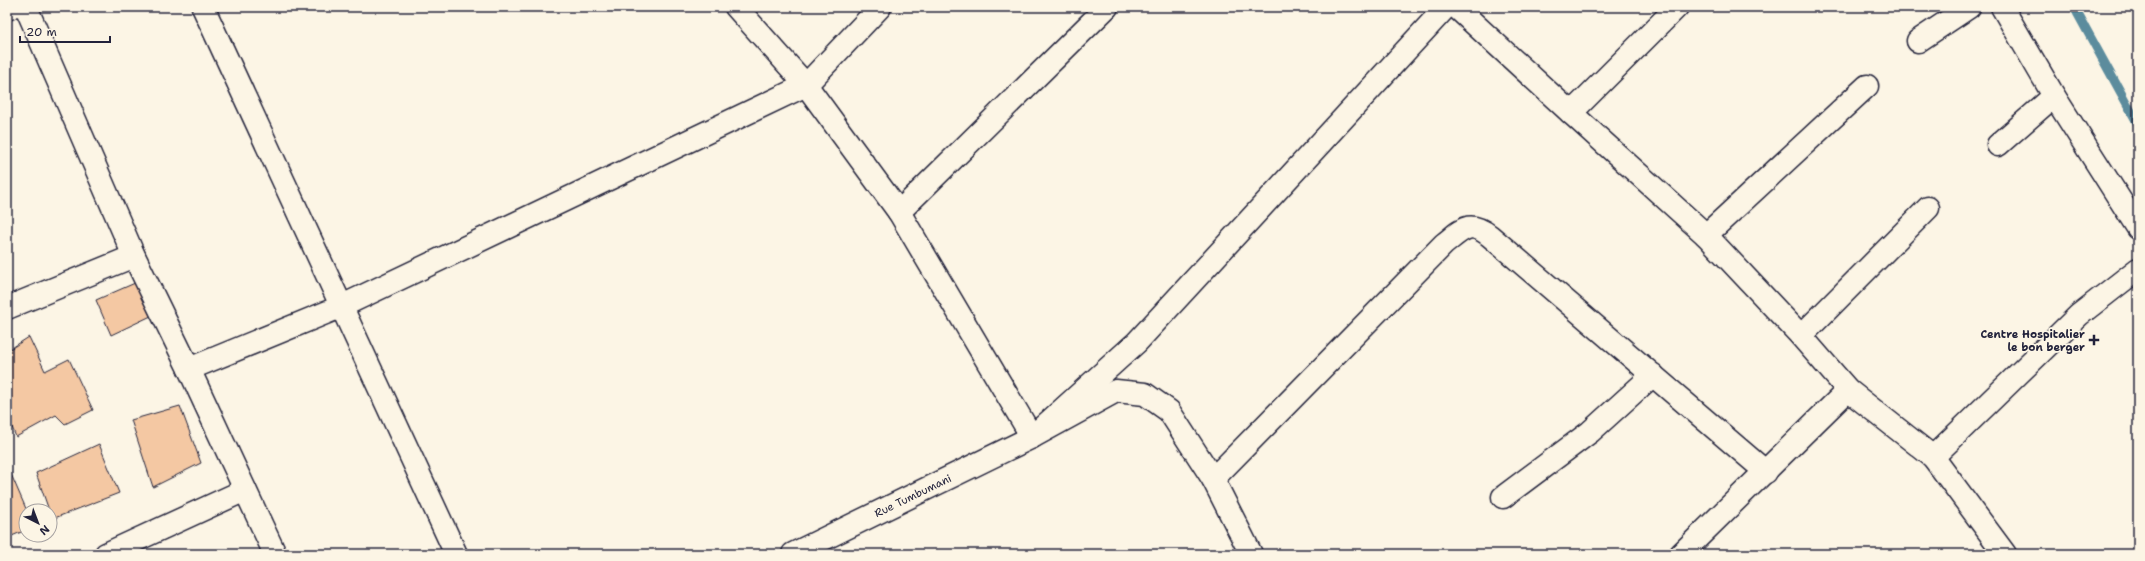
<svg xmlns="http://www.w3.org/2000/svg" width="2145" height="561" viewBox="0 0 2145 561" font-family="'Shantell Sans',sans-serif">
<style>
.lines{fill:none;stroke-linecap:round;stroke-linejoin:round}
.stream{stroke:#5c8c9d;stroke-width:9}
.building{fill:#f4c8a3;stroke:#22223b}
.street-casing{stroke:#22223b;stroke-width:25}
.street{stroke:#fcf5e5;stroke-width:22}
.poi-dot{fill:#22223b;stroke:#fcf5e5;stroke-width:1.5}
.labels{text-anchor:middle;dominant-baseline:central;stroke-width:3.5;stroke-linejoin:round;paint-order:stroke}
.poi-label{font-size:11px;font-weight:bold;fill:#22223b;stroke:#fcf5e5;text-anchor:end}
.street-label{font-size:11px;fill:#22223b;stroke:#fcf5e5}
</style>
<rect width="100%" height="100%" fill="#fcf5e5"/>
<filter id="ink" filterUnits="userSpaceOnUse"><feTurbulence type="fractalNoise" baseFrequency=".025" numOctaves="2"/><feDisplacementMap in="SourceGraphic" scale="8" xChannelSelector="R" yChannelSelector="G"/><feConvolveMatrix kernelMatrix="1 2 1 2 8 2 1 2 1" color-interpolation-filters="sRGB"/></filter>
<g filter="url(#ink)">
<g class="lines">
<path class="stream" d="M 2074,7 L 2138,124"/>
</g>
<g class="building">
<path d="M 135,283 L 151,316 L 111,335 L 96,300 Z"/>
<path d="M 29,337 L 45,371 L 69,359 L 93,410 L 65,424 L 56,415 L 16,437 L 7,415 L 7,351 Z"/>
<path d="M 180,406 L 201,463 L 153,487 L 131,420 Z"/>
<path d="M 99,444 L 119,493 L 52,519 L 36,473 Z"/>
<path d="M 7,465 L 27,511 L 26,530 L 7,538 Z"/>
</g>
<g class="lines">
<defs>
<g id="street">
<path d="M 26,7 L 134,256 L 189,369 L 275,554"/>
<path d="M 203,7 L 456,554"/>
<path d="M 736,7 L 806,85 L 899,212 L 1032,437"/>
<path d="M 1456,7 L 1571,113 L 1706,235 L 1801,336 L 1848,390 L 1933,457 L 2005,554"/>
<path d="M 2002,7 L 2054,96 L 2138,228"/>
<path d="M 7,9 L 12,7"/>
<path d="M 1918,41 L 1969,7"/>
<path d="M 1571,113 L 1677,7"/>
<path d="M 1998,145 L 2054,96"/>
<path d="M 899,212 L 1107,7"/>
<path d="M 1706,235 L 1867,86"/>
<path d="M 7,308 L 134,256"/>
<path d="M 1801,336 L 1928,208"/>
<path d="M 189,369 L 340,307 L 806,85 L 880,7"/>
<path d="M 1032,437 L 1137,342 L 1446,7"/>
<path d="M 1933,457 L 2079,315 L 2138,269"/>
<path d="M 1213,479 L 1444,244 C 1462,230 1469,219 1490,236 L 1766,472"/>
<path d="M 1503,497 L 1590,432 L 1653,375"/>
<path d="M 106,554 L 245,490"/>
<path d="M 793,554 L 1032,437 L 1116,391 L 1145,394 L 1169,411 L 1213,479 L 1251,554"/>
<path d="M 1681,554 L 1848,390"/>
</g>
</defs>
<use href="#street" class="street-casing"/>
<use href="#street" class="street"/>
</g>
</g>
<path class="poi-dot" d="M2092 334h4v4h4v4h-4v4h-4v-4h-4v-4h4z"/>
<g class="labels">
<g class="poi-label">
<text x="2085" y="334">Centre Hospitalier<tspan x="2085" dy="13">le bon berger</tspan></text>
</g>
<g class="street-label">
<text transform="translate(913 496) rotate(-26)">Rue Tumbumani</text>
</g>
</g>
<rect width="2145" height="561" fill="none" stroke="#fcf5e5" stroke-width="24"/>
<rect x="12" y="12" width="2121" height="537" fill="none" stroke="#22223b" stroke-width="1.5" filter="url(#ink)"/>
<g transform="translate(38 523) rotate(138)"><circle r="19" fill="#fcf5e5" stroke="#a5a1a1"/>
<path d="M0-3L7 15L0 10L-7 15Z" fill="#22223b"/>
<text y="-6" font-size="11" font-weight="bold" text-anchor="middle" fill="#22223b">N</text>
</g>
<path d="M20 36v6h90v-6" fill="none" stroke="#22223b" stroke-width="2"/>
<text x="26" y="36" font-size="12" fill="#22223b" stroke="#fcf5e5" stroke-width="3" paint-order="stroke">20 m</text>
</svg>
